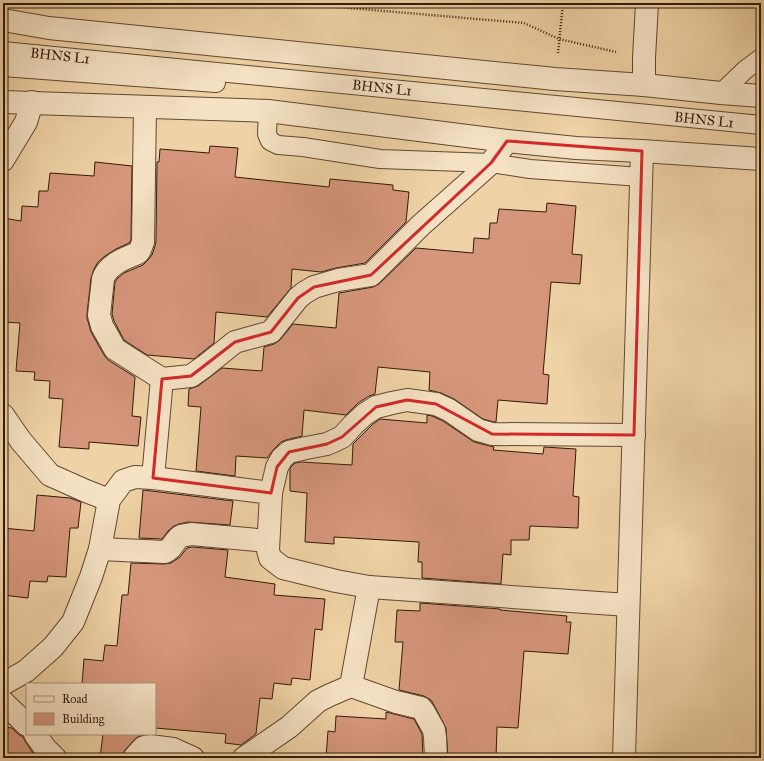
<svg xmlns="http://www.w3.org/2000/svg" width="764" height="761" viewBox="0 0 764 761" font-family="'IM FELL Great Primer',serif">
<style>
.building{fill:#d6967b;stroke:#321a0b}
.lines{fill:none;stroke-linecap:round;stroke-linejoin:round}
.service-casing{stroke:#614832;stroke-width:20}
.minor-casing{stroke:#614832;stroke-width:24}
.tertiary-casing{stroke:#614832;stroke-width:24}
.path{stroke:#321a0b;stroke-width:2.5;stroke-dasharray:1 2;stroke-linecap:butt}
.service{stroke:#f5e2c4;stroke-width:18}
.minor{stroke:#f5e2c4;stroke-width:22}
.tertiary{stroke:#f5e2c4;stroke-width:22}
.marked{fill:none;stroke:#d62828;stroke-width:3;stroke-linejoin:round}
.labels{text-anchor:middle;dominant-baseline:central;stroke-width:4;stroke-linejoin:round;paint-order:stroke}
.street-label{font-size:14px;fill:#321a0b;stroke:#f5e2c4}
</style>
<rect width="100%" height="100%" fill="#efd2a5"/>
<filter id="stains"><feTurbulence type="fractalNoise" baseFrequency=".005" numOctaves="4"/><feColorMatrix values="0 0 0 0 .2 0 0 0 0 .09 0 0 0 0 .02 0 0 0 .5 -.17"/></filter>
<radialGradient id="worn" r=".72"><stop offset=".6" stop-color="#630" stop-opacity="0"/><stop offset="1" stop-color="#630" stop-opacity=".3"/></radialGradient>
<g class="building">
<path d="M 210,146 L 238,148 L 235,177 L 329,187 L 330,179 L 393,185 L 393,190 L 409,192 L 406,222 L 365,263 L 336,268 L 321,272 L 292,269 L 291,288 L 267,317 L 216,312 L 214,343 L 194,359 L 147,355 L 124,340 L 114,321 L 112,314 L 115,282 L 118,278 L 124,273 L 143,265 L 148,260 L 152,255 L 155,246 L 156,242 L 157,162 L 159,162 L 160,149 L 209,153 Z"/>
<path d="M 95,162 L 132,166 L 131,240 L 129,243 L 116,249 L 105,256 L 98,262 L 94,269 L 91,278 L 87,314 L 87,318 L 91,332 L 104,355 L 108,360 L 135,377 L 132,416 L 141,417 L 138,446 L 89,442 L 89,449 L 59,447 L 63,399 L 49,398 L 50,381 L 34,380 L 35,372 L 16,371 L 20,323 L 4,322 L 6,294 L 3,294 L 3,218 L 21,221 L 22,206 L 38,207 L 39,191 L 48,191 L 50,173 L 94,176 Z"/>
<path d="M 547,203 L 576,206 L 572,254 L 582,255 L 580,284 L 551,282 L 543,374 L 549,375 L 547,404 L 498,400 L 496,422 L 494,422 L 483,419 L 454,399 L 441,393 L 429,390 L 430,372 L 378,367 L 375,394 L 369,396 L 358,403 L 346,415 L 304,410 L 302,436 L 286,440 L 281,442 L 274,449 L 267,458 L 236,456 L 235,476 L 196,471 L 201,407 L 188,406 L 189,389 L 198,386 L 222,368 L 262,371 L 264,347 L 274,344 L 280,340 L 293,324 L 336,328 L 339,293 L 373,287 L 379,284 L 416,248 L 473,253 L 474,238 L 489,239 L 490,223 L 497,223 L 499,209 L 546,212 Z"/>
<path d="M 427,415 L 432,416 L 443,421 L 474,442 L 494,447 L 493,450 L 543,454 L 544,447 L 576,449 L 573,496 L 579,497 L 578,528 L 530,526 L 529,540 L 511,540 L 511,555 L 503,554 L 501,584 L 422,578 L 422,562 L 418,562 L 419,542 L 334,537 L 334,544 L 305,542 L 307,493 L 290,491 L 290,468 L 295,463 L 301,462 L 352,465 L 353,444 L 373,424 L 380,419 L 427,423 Z"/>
<path d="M 143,490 L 233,501 L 230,525 L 188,522 L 179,524 L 174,526 L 168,531 L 162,539 L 139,538 Z"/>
<path d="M 37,495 L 70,498 L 81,502 L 78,528 L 70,528 L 66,577 L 48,576 L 47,582 L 30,581 L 28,598 L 3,595 L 3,528 L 34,531 Z"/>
<path d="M 192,547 L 228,550 L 225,577 L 275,584 L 274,595 L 325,599 L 322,630 L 315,629 L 310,680 L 292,678 L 291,685 L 274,683 L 272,699 L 260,698 L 256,734 L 241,745 L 225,743 L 226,734 L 155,728 L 155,684 L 82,684 L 84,659 L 103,661 L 105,645 L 117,646 L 122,595 L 128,595 L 131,563 L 164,564 L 171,563 L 180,557 L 187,548 Z"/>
<path d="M 420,603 L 500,609 L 500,610 L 567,616 L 566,622 L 571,622 L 568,654 L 524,651 L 518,728 L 497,727 L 496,758 L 448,758 L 446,728 L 434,705 L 431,700 L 424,696 L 399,690 L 403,642 L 395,642 L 397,610 L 420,611 Z"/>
<path d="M 386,712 L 414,719 L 422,734 L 423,758 L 326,758 L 328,731 L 335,732 L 336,716 L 386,719 Z"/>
<path d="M 3,727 L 12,728 L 18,734 L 23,737 L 25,741 L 33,753 L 33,758 L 3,758 Z"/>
<path d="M 103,734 L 146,734 L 141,735 L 135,739 L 125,750 L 122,755 L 122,758 L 100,758 Z"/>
</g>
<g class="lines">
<defs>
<g id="service">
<path d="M 3,51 L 761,125"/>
<path d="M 3,67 L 216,83"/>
<path d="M 721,93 L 745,70 L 761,58"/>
<path d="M 268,111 L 267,134 L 270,141 L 278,145 L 303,147 L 380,159 L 491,163 L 530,169 L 641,177"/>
</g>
<g id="minor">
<path d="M 644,85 L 644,58 L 647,3"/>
<path d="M 145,107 L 143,242 L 140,250 L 138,253 C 125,258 107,265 103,279 L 99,315 L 102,326 L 115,349 L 162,379"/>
<path d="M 3,160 L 26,122 L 32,102"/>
<path d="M 3,415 L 21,441 L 50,475 L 86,491 L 109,500"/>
<path d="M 153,478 L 162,379 L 191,376 L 205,366 L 235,342 L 271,332 L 298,298 L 304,293 L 314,287 L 338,280 L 371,275 L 421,225 L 491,163 L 507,141"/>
<path d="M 271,493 L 277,467 L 282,458 L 289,452 L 306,448 L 327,444 L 342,437 L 353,425 L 365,414 L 376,407 L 392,403 L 407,400 L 436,404 L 449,410 L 478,430 L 492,434 L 634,435"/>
<path d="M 100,549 L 165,552 C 174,548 174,540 181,536 C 184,535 188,535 191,534 L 268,541"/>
<path d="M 3,684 L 26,671 L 53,647 L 73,622 L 91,577 L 100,549 L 109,500 L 123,481 L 135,477 L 153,478 L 271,493 L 268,550 L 270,558 L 283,568 L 336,581 L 369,587 L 628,605"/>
<path d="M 351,686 L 396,702 L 421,708 L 424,712 L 434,730 L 435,737 L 436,758"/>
<path d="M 3,702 L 27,725"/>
<path d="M 35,734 L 45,748 L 55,758"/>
<path d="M 134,758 L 144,747 L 150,746 L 173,749 L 193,758"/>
<path d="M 244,758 L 289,727 L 318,701 L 330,695 L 351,686 L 369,587"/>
<path d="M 624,758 L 642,151"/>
</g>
<g id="tertiary">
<path d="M 3,20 L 49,28 L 555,79 L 644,85 L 721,93 L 761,96"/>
<path d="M 3,102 L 268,111 L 507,141 L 576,148 L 642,151 L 761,159"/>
</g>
</defs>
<use href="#service" class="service-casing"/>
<use href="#minor" class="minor-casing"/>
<use href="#tertiary" class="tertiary-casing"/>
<g class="path">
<path d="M 291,3 L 524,23 L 559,39 L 616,52"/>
<path d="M 558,53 L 563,3"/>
</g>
<use href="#service" class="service"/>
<use href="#minor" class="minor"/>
<use href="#tertiary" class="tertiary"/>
</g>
<path class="marked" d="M 507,141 L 642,151 L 634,435 L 492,434 L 436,404 L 407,400 L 376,407 L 342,437 L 327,444 L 289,452 L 277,467 L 271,493 L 153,478 L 162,379 L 191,376 L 235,342 L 271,332 L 298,298 L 314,287 L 371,275 L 491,163 Z"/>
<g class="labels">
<g class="street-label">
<text transform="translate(60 56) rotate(6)">BHNS L1</text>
<text transform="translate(382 88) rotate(6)">BHNS L1</text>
<text transform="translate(704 120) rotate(6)">BHNS L1</text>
</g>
</g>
<rect width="764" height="761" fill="none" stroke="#efd2a5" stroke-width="16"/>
<rect x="4" y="4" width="756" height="753" fill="none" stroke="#321a0b" stroke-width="2"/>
<rect x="8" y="8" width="748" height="745" fill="none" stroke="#321a0b"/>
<rect x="26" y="683" width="130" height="52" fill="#f5e2c4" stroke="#a7927a"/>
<rect x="34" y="696" width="20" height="6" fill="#f5e2c4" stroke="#a7927a"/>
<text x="62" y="703" font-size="12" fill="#321a0b">Road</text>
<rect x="34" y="713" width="20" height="12" fill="#d6967b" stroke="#a7927a"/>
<text x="62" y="723" font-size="12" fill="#321a0b">Building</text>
<rect width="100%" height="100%" filter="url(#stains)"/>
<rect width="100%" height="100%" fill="url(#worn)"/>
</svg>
